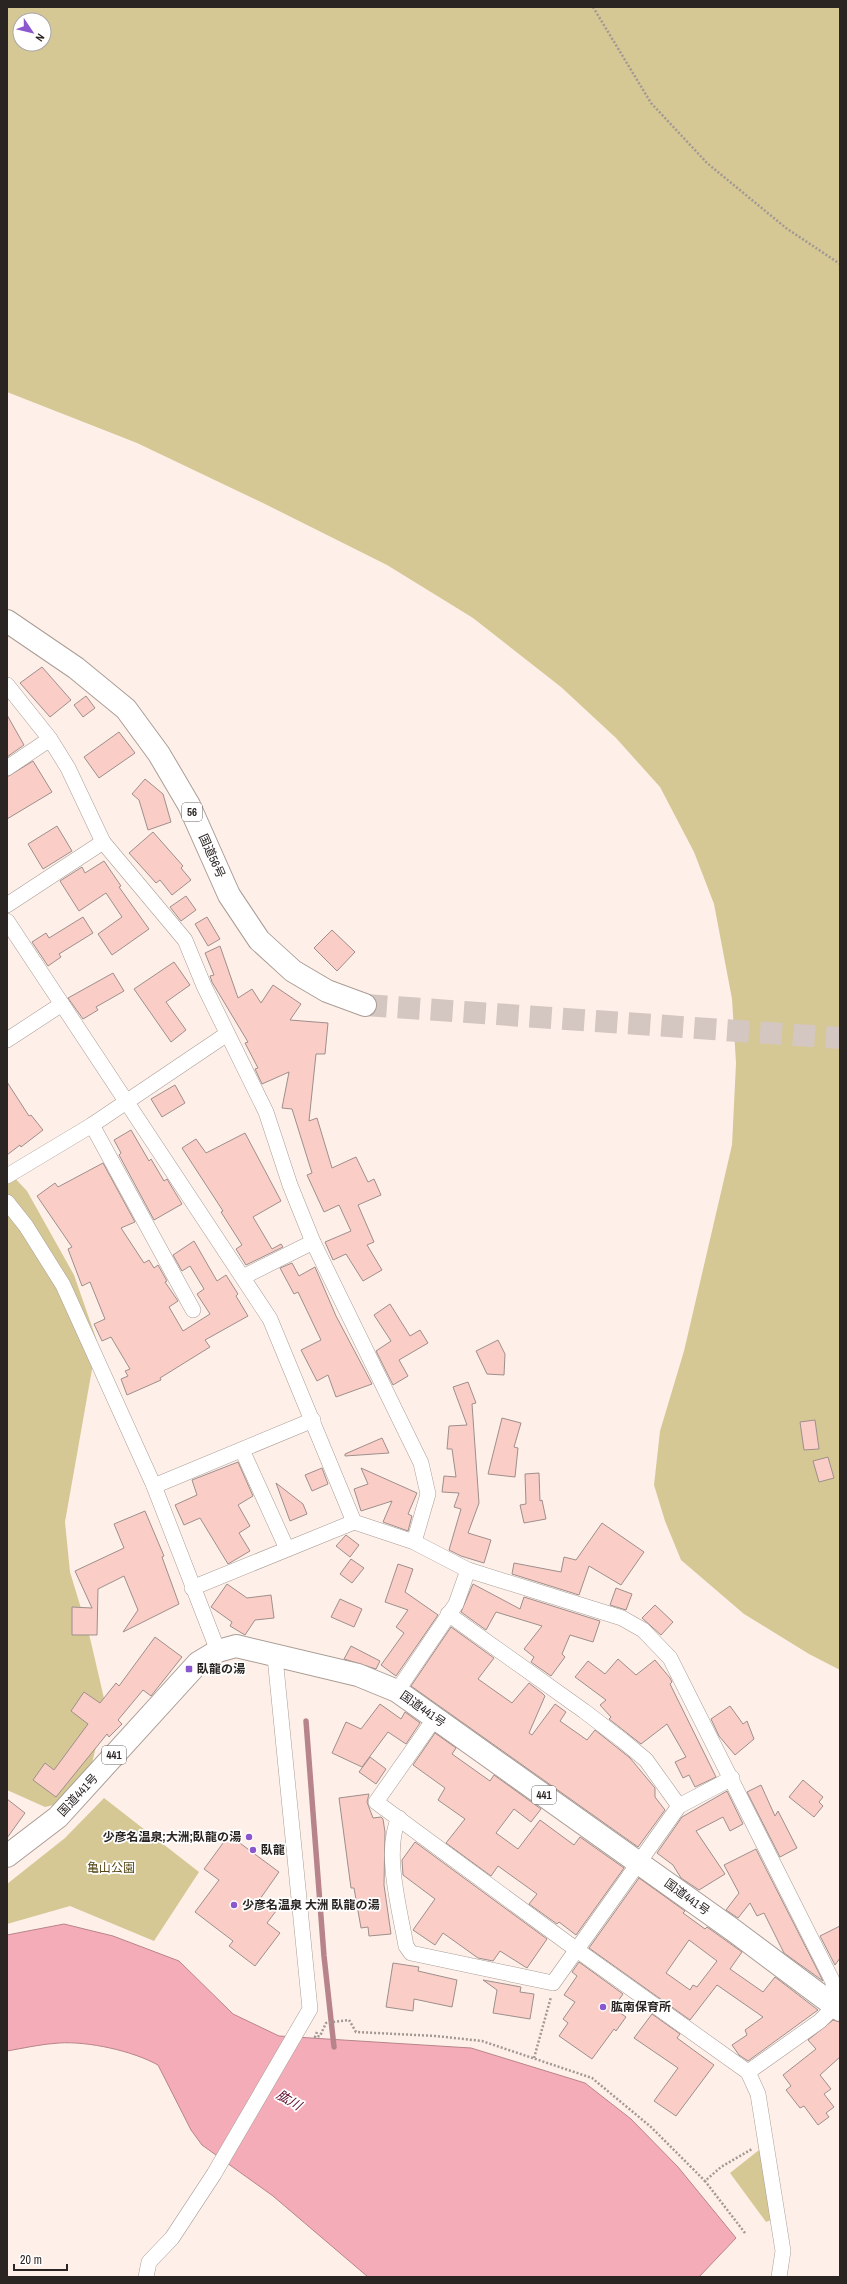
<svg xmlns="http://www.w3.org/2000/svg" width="847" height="2284" viewBox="0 0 847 2284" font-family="'Archivo Narrow','Noto Sans JP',sans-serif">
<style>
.green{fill:#d5c895;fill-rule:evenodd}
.water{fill:#f5acb9;stroke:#b8848c}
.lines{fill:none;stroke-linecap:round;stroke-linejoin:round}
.stream{stroke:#b8848c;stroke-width:5.5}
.building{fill:#facdc6;stroke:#9e8f8c;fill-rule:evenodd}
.trunk-tunnel{stroke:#d4c7c1;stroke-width:22;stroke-dasharray:22 11;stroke-linecap:butt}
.minor-casing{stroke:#aa9d96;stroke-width:16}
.trunk-casing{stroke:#aa9d96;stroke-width:24}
.path{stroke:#a29893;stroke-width:2.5;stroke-dasharray:2 2;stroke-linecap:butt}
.minor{stroke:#fff;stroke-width:15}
.trunk{stroke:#fff;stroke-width:22}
.poi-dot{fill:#8b57cf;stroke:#fff;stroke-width:1.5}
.labels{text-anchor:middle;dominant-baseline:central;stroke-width:3.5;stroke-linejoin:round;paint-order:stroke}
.shield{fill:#fff;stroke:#6a6665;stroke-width:1}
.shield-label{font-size:11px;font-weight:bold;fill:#2a2523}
.street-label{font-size:12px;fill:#2a2523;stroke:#fff}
.poi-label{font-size:12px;font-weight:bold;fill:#2a2523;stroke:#fff;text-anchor:start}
.park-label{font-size:12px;fill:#544715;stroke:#fff}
.water-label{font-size:13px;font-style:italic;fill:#5c0726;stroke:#fff}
</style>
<rect width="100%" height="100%" fill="#fef0e9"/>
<g class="green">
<path d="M 7,7 L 840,7 L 840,1670 L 809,1654 L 744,1614 L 681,1560 L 665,1521 L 654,1485 L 660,1431 L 684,1351 L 732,1145 L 736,1063 L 732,999 L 714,904 L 694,852 L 660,787 L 616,738 L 561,687 L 473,618 L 387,565 L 265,504 L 137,443 L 7,392 ZM 20,20 L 44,20 L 44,44 L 20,44 Z"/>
<path d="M 7,1170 L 27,1191 L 74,1275 L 97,1341 L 65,1522 L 70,1572 L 90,1638 L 106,1707 L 92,1763 L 70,1801 L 45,1807 L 7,1790 Z"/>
<path d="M 104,1798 L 199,1872 L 154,1941 L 70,1906 L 7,1924 L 7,1884 L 65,1838 Z"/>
<path d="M 757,2129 L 774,2219 L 766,2222 L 730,2173 L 759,2150 Z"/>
</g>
<path class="water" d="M 64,1924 L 113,1936 L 179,1961 L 233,2014 L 279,2036 L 471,2048 L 585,2083 L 631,2119 L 678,2167 L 736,2238 L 699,2277 L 368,2277 L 273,2196 L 202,2145 L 191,2130 L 158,2065 C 133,2051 88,2041 59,2043 C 42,2044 24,2048 7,2051 L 7,1935 Z"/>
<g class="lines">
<path class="stream" d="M 306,1721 L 324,1956 L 334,2047"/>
</g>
<g class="building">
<path d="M 42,667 L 71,700 L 50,717 L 20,683 Z"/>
<path d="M 86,696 L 95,708 L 83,717 L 74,705 Z"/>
<path d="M 7,715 L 24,745 L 7,757 Z"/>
<path d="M 119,732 L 135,753 L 99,778 L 84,757 Z"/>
<path d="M 33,761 L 52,792 L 7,819 L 7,777 Z"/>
<path d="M 145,779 L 163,794 L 171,822 L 148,830 L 139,800 L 132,794 Z"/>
<path d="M 57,826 L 72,851 L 43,869 L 28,844 Z"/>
<path d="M 153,832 L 183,866 L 181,868 L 191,880 L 172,895 L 160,880 L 156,883 L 129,853 Z"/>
<path d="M 104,861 L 121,886 L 119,887 L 149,929 L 112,955 L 98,934 L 122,917 L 106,893 L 79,911 L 60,881 L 82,867 L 85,873 Z"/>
<path d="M 186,896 L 196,910 L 181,921 L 170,907 Z"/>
<path d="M 83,917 L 93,933 L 59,954 L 61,957 L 48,966 L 32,942 L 46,933 L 49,938 Z"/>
<path d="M 207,917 L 220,939 L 208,946 L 195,924 Z"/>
<path d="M 332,930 L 355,952 L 337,971 L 314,948 Z"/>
<path d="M 220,946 L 238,998 L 252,989 L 261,1003 L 273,985 L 301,1004 L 290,1020 L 328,1023 L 325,1054 L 316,1054 L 309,1121 L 317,1118 L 332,1168 L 356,1157 L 368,1182 L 374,1179 L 381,1195 L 358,1205 L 374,1242 L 367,1245 L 382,1270 L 363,1281 L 346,1254 L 333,1260 L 325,1242 L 351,1231 L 339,1205 L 324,1212 L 307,1175 L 312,1173 L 292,1109 L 282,1108 L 289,1072 L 262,1084 L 255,1069 L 258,1068 L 245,1043 L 248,1042 L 212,982 L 210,976 L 214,975 L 205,953 Z"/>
<path d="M 174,962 L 190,985 L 166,1002 L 186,1030 L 171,1042 L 134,989 Z"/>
<path d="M 113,973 L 124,991 L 96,1007 L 98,1010 L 83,1019 L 68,998 Z"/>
<path d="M 7,1082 L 29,1116 L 31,1115 L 43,1130 L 21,1147 L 20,1145 L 7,1155 Z"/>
<path d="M 175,1085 L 185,1103 L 162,1117 L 151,1099 Z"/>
<path d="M 131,1130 L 149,1161 L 151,1159 L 164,1181 L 167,1179 L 182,1204 L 154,1220 L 119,1155 L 121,1153 L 114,1140 Z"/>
<path d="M 245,1133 L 281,1201 L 253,1217 L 272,1249 L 281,1244 L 283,1247 L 246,1265 L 236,1249 L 242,1245 L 221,1212 L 223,1211 L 182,1148 L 196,1139 L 206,1153 Z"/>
<path d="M 103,1163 L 135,1222 L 121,1228 L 144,1263 L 149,1260 L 154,1268 L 158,1265 L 167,1281 L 165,1282 L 178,1301 L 169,1307 L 183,1331 L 210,1314 L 197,1294 L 204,1289 L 190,1266 L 182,1271 L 173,1255 L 194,1241 L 217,1281 L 226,1275 L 238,1294 L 236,1296 L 248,1316 L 205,1340 L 210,1347 L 160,1378 L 161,1380 L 127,1395 L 121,1379 L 128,1376 L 125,1371 L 130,1369 L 111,1337 L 102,1341 L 94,1324 L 105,1319 L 90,1282 L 82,1286 L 68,1249 L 72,1247 L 37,1196 L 55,1183 L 58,1187 Z"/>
<path d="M 292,1263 L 299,1276 L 315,1267 L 336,1316 L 372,1384 L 336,1397 L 328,1375 L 317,1381 L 301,1350 L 321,1340 L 298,1292 L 294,1294 L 280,1268 Z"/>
<path d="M 390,1304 L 410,1336 L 420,1330 L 428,1343 L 399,1360 L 408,1376 L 393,1385 L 376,1351 L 391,1341 L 374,1315 Z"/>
<path d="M 498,1340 L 505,1354 L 504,1375 L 487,1374 L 476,1351 Z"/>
<path d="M 468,1382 L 476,1403 L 472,1404 L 479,1503 L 468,1533 L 491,1540 L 484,1563 L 461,1556 L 449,1550 L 461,1509 L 454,1507 L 459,1493 L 442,1492 L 444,1476 L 456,1477 L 452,1449 L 447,1449 L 449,1426 L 467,1425 L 453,1387 Z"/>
<path d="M 502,1418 L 521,1423 L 514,1447 L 518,1448 L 515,1477 L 488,1474 Z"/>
<path d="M 815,1420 L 819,1449 L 804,1450 L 800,1422 Z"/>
<path d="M 382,1438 L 389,1453 L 345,1456 L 345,1454 Z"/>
<path d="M 828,1457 L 834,1478 L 819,1482 L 813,1461 Z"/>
<path d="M 238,1462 L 253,1496 L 238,1505 L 250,1526 L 239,1533 L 250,1551 L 228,1564 L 200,1518 L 184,1525 L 175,1505 L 197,1495 L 192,1480 Z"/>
<path d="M 322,1468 L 328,1484 L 312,1491 L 305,1475 Z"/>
<path d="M 361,1468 L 417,1493 L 408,1514 L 412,1516 L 408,1531 L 383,1522 L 392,1501 L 361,1511 L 354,1489 L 368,1484 Z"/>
<path d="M 539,1473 L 540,1501 L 542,1500 L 546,1519 L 524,1523 L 520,1505 L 526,1504 L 525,1474 Z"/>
<path d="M 276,1483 L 303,1504 L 307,1514 L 290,1521 Z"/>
<path d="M 145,1511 L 164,1556 L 162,1557 L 179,1604 L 123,1632 L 138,1610 L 124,1576 L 98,1589 L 97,1635 L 72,1635 L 72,1607 L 92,1608 L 75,1571 L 124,1548 L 114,1524 Z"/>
<path d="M 602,1523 L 644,1552 L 621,1585 L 589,1566 L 579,1595 L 512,1574 L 514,1563 L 561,1572 L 564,1557 L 576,1560 Z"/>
<path d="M 346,1535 L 359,1545 L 350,1557 L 336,1546 Z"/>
<path d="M 351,1559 L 364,1568 L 352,1583 L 340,1574 Z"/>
<path d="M 398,1564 L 413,1569 L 405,1592 L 438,1615 L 396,1676 L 381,1665 L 404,1633 L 396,1627 L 408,1610 L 385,1602 Z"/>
<path d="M 227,1584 L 247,1598 L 271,1595 L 274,1618 L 255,1620 L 245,1635 L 230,1626 L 232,1622 L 211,1607 Z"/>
<path d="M 473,1584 L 520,1609 L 524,1597 L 600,1621 L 593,1642 L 570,1635 L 562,1654 L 565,1657 L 551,1676 L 531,1662 L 534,1657 L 524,1649 L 542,1626 L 496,1612 L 486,1630 L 461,1612 Z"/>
<path d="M 616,1588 L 632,1594 L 626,1610 L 610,1605 Z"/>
<path d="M 340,1599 L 362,1609 L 354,1627 L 331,1617 Z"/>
<path d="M 655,1605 L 673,1622 L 661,1635 L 642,1618 Z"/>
<path d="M 451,1627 L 494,1658 L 478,1679 L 512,1703 L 529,1683 L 543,1694 L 545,1696 L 529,1733 L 532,1735 L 555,1704 L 566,1712 L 560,1721 L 587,1740 L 595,1730 L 630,1758 L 655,1788 L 655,1797 L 665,1810 L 638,1847 L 411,1686 Z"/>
<path d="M 155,1637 L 182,1657 L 151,1696 L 143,1690 L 118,1720 L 122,1724 L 109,1737 L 107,1734 L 56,1797 L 33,1780 L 45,1763 L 54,1770 L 88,1724 L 71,1711 L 84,1692 L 100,1703 L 116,1683 L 119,1686 Z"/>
<path d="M 351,1646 L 380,1661 L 376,1669 L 344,1659 Z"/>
<path d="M 618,1659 L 636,1675 L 655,1660 L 670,1678 L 672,1682 L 670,1684 L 716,1777 L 695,1787 L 689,1775 L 683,1778 L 675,1762 L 686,1757 L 667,1724 L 641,1744 L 609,1719 L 611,1717 L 600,1705 L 606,1700 L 575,1677 L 588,1661 L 605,1674 Z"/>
<path d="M 380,1704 L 401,1719 L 405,1712 L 420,1723 L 406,1744 L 388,1732 L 362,1767 L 332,1753 L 346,1722 L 361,1729 Z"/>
<path d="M 730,1706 L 743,1724 L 747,1721 L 754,1739 L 735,1755 L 719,1736 L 711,1719 Z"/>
<path d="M 435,1733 L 456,1748 L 452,1754 L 490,1781 L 494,1775 L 541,1809 L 531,1822 L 514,1809 L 496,1833 L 518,1849 L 540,1820 L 574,1845 L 580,1837 L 624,1868 L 576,1935 L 559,1922 L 557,1924 L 529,1904 L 537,1894 L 498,1866 L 491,1876 L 446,1843 L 465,1819 L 438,1800 L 445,1788 L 413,1765 Z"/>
<path d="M 370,1757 L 386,1769 L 376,1784 L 359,1772 Z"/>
<path d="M 803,1780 L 823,1797 L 819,1802 L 823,1806 L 814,1817 L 789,1797 Z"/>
<path d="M 761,1785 L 775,1816 L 778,1811 L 797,1848 L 780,1857 L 747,1792 Z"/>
<path d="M 727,1791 L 743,1824 L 730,1831 L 723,1817 L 696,1831 L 725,1874 L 699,1890 L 681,1878 L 673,1865 L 657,1853 L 682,1817 Z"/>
<path d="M 369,1794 L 367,1802 L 373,1818 L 381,1817 L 383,1819 L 385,1832 L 384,1885 L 391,1934 L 369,1936 L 368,1927 L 361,1928 L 354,1888 L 351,1888 L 339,1798 Z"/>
<path d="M 7,1799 L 25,1813 L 7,1838 Z"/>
<path d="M 229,1835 L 279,1872 L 260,1899 L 276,1911 L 267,1923 L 280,1933 L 255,1966 L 229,1946 L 233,1941 L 195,1912 L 219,1880 L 204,1869 Z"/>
<path d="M 415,1842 L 547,1939 L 527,1968 L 500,1951 L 493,1961 L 478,1958 L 443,1933 L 435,1945 L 413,1930 L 435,1899 L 403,1875 L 402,1860 Z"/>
<path d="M 756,1849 L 764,1865 L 823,1981 L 784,1953 L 764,1913 L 757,1916 L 750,1903 L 738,1918 L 726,1910 L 739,1893 L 724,1865 Z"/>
<path d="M 639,1878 L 685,1911 L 683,1913 L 705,1929 L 707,1927 L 742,1952 L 730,1969 L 763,1992 L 775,1977 L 818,2010 L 748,2061 L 739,2055 L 732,2045 L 747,2035 L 745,2030 L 763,2017 L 717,1985 L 690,2020 L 589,1948 ZM 689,1940 L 717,1961 L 697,1987 L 693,1985 L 690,1990 L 666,1973 Z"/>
<path d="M 840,1926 L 840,1958 L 835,1965 L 820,1936 Z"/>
<path d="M 579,1962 L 623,1994 L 613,2008 L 626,2017 L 616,2031 L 614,2029 L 592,2059 L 559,2036 L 568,2023 L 563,2019 L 575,2002 L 564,1995 L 577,1976 L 572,1972 Z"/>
<path d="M 393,1963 L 419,1967 L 418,1971 L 457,1980 L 452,2007 L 414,1999 L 413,2011 L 386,2007 Z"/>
<path d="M 483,1980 L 521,1987 L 520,1992 L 534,1994 L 530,2019 L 493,2013 L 497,1990 Z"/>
<path d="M 652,2014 L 680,2034 L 677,2038 L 714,2065 L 676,2116 L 654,2101 L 678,2068 L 634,2038 Z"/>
<path d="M 833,2020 L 840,2022 L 840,2057 L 820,2075 L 831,2089 L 824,2094 L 834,2107 L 826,2113 L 829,2117 L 818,2125 L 804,2106 L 800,2108 L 786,2090 L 791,2086 L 783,2075 L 816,2049 L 808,2040 Z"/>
</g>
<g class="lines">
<path class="trunk-tunnel" d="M 365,1005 L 840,1038"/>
<defs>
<g id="minor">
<path d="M 7,685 L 50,739"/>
<path d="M 7,768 L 50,739 L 68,768 L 103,842 L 185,940 L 204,986 L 266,1112 L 290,1185 L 313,1242 L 421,1463 L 428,1494 L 414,1542"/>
<path d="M 7,905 L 103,842"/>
<path d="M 7,921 L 270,1319 L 354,1522"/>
<path d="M 7,1040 L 62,1004"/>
<path d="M 92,1125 L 193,1310"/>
<path d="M 7,1176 L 92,1125 L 227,1034"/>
<path d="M 7,1202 L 26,1226 L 63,1285 L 154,1486 L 218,1651"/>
<path d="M 243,1277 L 313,1242"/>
<path d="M 242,1450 L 287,1549"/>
<path d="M 154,1486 L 313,1420"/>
<path d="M 468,1570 L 622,1618 L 643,1630 L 670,1658 L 833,1982 L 834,2007 L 820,2021 L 748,2072"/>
<path d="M 192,1588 L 354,1522 L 414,1542 L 468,1570 L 456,1604 L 397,1691"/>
<path d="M 448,1614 L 584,1711 L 622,1740 L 646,1760 L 679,1806"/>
<path d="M 435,1718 L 376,1802 L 577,1950 L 748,2072 L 758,2094 L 783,2251 L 779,2277"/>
<path d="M 399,1818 C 383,1851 400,1910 406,1946 L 411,1953 L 553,1983 L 679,1806 L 732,1778"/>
<path d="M 146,2277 L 149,2262 L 172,2238 L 214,2174 L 310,2009 L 275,1657"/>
</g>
<g id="trunk">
<path d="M 7,621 L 76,668 L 126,709 L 159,754 L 189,805 L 229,895 L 259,940 L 293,971 L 327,991 L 365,1005"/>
<path d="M 7,1856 L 58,1817 L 198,1663 L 218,1651 L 236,1646 L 358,1675 L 397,1691 L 733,1930 L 840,2010"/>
</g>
</defs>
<use href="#minor" class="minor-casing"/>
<use href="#trunk" class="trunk-casing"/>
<g class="path">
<path d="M 593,7 L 651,103 L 707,163 L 786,228 L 840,264"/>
<path d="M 317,2032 L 315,2037 L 320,2036 L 326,2023 L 349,2020 L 356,2032 L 436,2036 L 482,2041 L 592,2078 L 651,2127 L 705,2181"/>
<path d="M 534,2058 L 551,1997"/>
<path d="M 745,2233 L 705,2181 L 721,2167 L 752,2149"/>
</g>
<use href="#minor" class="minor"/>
<use href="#trunk" class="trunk"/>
</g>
<g class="poi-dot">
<rect x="185" y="1665" width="8" height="8" rx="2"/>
<circle cx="249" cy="1837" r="4"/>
<circle cx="253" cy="1850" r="4"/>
<circle cx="234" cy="1905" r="4"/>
<circle cx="603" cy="2007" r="4"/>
</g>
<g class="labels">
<g class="shield">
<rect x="182" y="803" width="20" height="18" rx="3"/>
<rect x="102" y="1746" width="24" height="18" rx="3"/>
<rect x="532" y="1786" width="24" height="18" rx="3"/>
</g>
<g class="shield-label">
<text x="192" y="812">56</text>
<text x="114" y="1755">441</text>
<text x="544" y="1795">441</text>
</g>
<g class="street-label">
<text transform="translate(212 856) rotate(66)">国道56号</text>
<text transform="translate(423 1709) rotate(35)">国道441号</text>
<text transform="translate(78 1795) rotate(-47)">国道441号</text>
<text transform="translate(687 1897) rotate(36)">国道441号</text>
</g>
<g class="poi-label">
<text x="197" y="1669">臥龍の湯</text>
<text x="241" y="1837" text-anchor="end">少彦名温泉;大洲;臥龍の湯</text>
<text x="261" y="1850">臥龍</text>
<text x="242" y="1905">少彦名温泉 大洲 臥龍の湯</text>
<text x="611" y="2007">肱南保育所</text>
</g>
<g class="park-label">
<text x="111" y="1868">亀山公園</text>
</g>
<g class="water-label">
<text transform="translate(289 2100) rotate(31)">肱川</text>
</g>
</g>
<rect width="847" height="2284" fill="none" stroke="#2a2523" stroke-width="16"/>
<g transform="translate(32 32) rotate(125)"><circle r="19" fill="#ffffff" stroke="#aaa8a7"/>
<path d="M0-3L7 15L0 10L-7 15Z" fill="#8b57cf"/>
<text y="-6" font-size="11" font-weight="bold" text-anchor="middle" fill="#2a2523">N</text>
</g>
<path d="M14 2264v6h53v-6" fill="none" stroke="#2a2523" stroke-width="2"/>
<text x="20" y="2264" font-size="12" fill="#2a2523" stroke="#ffffff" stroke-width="3" paint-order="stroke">20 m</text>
</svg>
